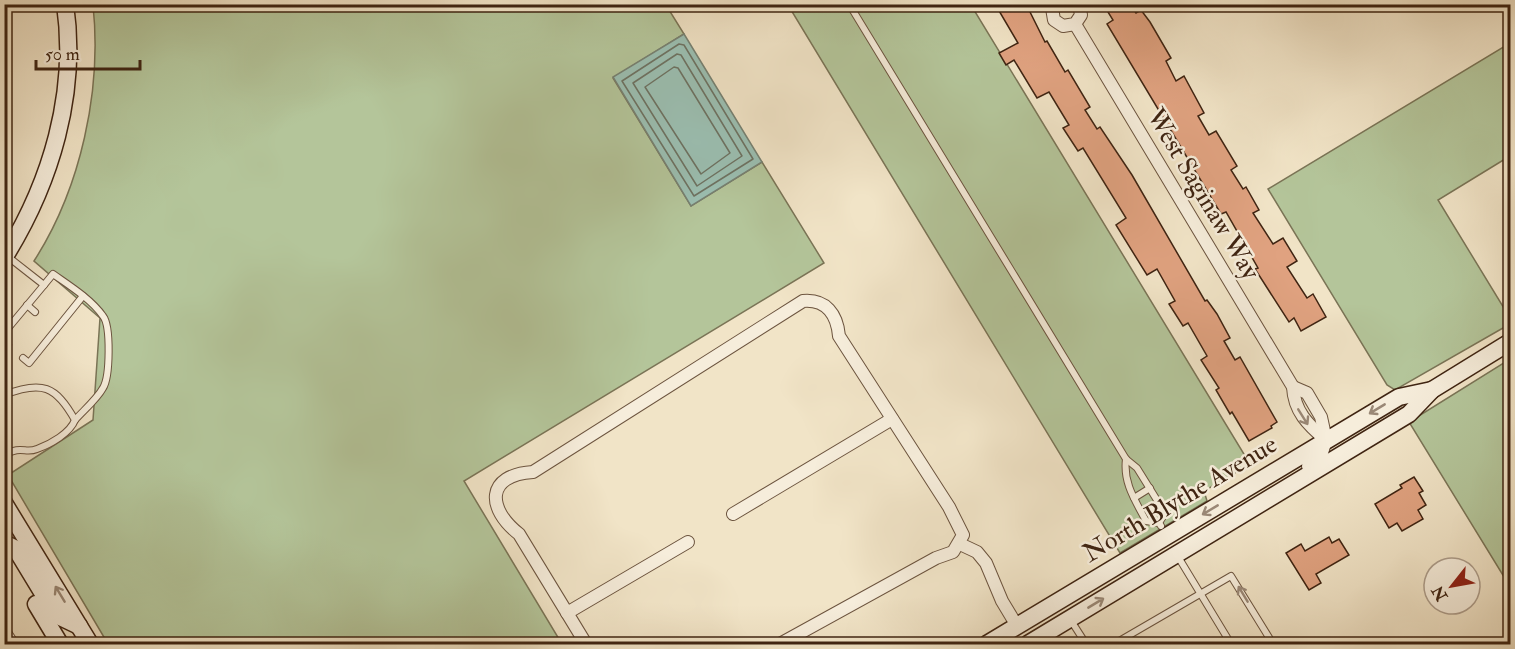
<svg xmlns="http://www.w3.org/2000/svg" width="1515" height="649" viewBox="0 0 1515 649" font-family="'IM FELL Double Pica',serif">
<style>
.green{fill:#b4c59a;stroke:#7a7456;stroke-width:1.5}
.water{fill:#9bbfb2;stroke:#768172;stroke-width:1.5}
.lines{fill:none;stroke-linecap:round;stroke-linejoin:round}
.shore{stroke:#6d7262;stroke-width:1.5}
.building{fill:#e0a280;stroke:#3f2412;stroke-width:1.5}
.lane-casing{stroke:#6c543f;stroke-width:8}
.street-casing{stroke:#6c543f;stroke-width:14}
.secondary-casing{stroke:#3f2412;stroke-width:19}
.lane{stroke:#f6eddb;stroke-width:6}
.street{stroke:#f6eddb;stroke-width:12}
.secondary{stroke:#f6eddb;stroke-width:16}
.oneway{stroke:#9a8876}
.labels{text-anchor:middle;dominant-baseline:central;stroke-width:5;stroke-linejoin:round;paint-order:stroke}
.street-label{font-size:26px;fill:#3f2412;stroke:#f6eddb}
</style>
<rect width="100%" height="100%" fill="#f1e4c7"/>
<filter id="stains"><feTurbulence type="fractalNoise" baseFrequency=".00333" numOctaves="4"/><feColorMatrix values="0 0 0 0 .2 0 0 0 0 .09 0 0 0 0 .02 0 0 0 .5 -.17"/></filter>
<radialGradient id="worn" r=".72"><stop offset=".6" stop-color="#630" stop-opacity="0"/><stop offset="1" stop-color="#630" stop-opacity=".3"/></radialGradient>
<g class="green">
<path d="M 93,5 L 666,5 L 684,34 L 613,78 L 691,206 L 762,162 L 824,263 L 464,481 L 562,644 L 108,644 L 8,475 L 93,420 L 100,318 L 34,261 C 81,188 102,90 93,5 Z"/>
<path d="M 788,5 L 971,5 L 1250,464 L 1204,491 L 1207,501 L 1120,553 Z"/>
<path d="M 1510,43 L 1510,156 L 1438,200 L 1510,318 L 1510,324 L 1395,390 L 1387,385 L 1268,189 Z"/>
<path d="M 1510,359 L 1510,584 L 1509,585 L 1409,422 Z"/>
</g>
<path class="water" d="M 684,34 L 762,162 L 691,206 L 613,77 Z"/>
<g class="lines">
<g class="shore">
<path d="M 679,44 L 684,45 L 753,159 L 694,196 L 622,81 Z"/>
<path d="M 677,54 L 681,55 L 742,156 L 697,186 L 633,83 Z"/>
<path d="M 674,67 L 678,68 L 730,153 L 701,174 L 645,87 Z"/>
</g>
</g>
<g class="building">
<path d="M 995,4 L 1026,4 L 1045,42 L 1047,41 L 1065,72 L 1068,70 L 1090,107 L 1085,110 L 1097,129 L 1100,127 L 1132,175 L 1205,301 L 1207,300 L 1217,314 L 1230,338 L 1224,341 L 1235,360 L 1240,357 L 1277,422 L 1271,426 L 1272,428 L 1249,441 L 1232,412 L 1230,414 L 1216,390 L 1219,388 L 1201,360 L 1207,356 L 1188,323 L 1183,326 L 1169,304 L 1175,301 L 1157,269 L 1147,275 L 1116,225 L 1126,218 L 1083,148 L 1078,151 L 1063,128 L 1069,125 L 1049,92 L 1037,98 L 1014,60 L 1006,65 L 999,53 L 1018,43 Z"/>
<path d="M 1103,4 L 1130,4 L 1136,13 L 1141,10 L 1150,22 L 1171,58 L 1166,61 L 1176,81 L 1184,76 L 1204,113 L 1198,116 L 1209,135 L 1216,131 L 1237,166 L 1231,170 L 1243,189 L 1246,187 L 1259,210 L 1253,213 L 1273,244 L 1283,238 L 1297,261 L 1287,267 L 1307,298 L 1313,294 L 1326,317 L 1301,331 L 1294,318 L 1289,322 L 1255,269 L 1258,268 L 1226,212 L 1221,214 L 1107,24 L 1113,20 Z"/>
<path d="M 1414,477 L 1423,491 L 1419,493 L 1426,505 L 1418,510 L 1423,519 L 1402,531 L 1397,523 L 1389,528 L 1375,504 L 1402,488 L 1400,485 Z"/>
<path d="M 1329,537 L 1332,543 L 1339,539 L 1349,555 L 1316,574 L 1321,583 L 1309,590 L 1286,553 L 1301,544 L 1305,551 Z"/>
</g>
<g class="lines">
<defs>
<g id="lane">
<path d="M 849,4 L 1126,459 L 1137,468 L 1165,513 L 1159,523"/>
<path d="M 44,285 L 53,274 C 70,286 91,299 103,316 C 111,326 110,377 103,388 C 97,399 84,410 75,420"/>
<path d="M 27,305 L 35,312"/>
<path d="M 4,323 L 9,327 L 44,285 L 7,256"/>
<path d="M 4,342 L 8,345"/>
<path d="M 23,358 L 29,363 L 83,296"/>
<path d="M 4,395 C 42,380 56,386 75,420 C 70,433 51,444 37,449 C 25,454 22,445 4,455"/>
<path d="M 1126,459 C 1123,483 1135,500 1146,521 L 1159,523 L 1161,526"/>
<path d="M 1134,498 L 1150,488"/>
<path d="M 1177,555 L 1231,644"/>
<path d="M 1070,619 L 1086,644"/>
<path d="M 4,626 L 16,644"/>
<path d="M 1114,644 L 1231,576 L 1273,644"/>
</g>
<g id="street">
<path d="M 1055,4 L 1052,8 L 1054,20 L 1063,26 L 1075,24 L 1081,15 L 1079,4"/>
<path d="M 1075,24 L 1293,387 C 1294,411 1308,425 1326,440"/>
<path d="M 1293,387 L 1307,393 L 1321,417 L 1326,440 L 1320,459 L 1308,466"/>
<path d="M 733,514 L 892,419"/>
<path d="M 960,544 L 977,552 L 986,563 L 1002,601 L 1017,626"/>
<path d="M 567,613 L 688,542"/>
<path d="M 586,644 L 519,534 C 487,509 485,475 533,472 L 803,301 C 826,299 837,314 839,336 L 949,507 L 963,535 L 953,552 L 936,558 L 780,644"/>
</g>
<g id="secondary">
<path d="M 4,258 C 51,183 78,93 65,4"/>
<path d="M 4,503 L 90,644"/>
<path d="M 4,543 L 16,549 L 56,615 L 79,626"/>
<path d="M 36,604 L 60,644"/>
<path d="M 987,644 L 1399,397 L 1432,390"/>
<path d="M 1028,644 L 1409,414 L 1432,390 L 1510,342"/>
</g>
</defs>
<use href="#lane" class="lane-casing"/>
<use href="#street" class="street-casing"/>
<use href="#secondary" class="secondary-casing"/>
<use href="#lane" class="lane"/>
<use href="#street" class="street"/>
<use href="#secondary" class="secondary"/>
</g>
<defs><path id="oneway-shaft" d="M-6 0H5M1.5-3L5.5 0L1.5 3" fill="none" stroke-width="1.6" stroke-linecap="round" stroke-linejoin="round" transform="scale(1.5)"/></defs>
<g class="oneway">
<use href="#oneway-shaft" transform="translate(1377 409) rotate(149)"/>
<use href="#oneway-shaft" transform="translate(1303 417) rotate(58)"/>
<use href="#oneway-shaft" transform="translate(1210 510) rotate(149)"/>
<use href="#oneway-shaft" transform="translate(60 594) rotate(-121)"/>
<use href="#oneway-shaft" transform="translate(1243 594) rotate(-121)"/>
<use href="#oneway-shaft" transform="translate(1096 603) rotate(-31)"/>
</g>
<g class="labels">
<g class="street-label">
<text transform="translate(1203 194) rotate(59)">West Saginaw Way</text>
<text transform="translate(1180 499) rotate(-31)">North Blythe Avenue</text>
</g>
</g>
<rect width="1515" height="649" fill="none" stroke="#f1e4c7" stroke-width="24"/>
<rect x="6" y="6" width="1503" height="637" fill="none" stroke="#3f2412" stroke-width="3"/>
<rect x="12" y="12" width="1491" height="625" fill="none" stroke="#3f2412" stroke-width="1.5"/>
<g transform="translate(1452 586) rotate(239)"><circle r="28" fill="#f6eddb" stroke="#ad9d8b" stroke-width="1.5"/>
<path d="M0-4.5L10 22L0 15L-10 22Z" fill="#8f2418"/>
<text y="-9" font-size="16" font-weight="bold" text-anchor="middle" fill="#3f2412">N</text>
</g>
<path d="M36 60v9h104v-9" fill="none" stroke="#3f2412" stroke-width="3"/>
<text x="45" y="60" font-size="18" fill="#3f2412" stroke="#f6eddb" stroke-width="4.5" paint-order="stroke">50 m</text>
<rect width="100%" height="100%" filter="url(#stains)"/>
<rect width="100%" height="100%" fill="url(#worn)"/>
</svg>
